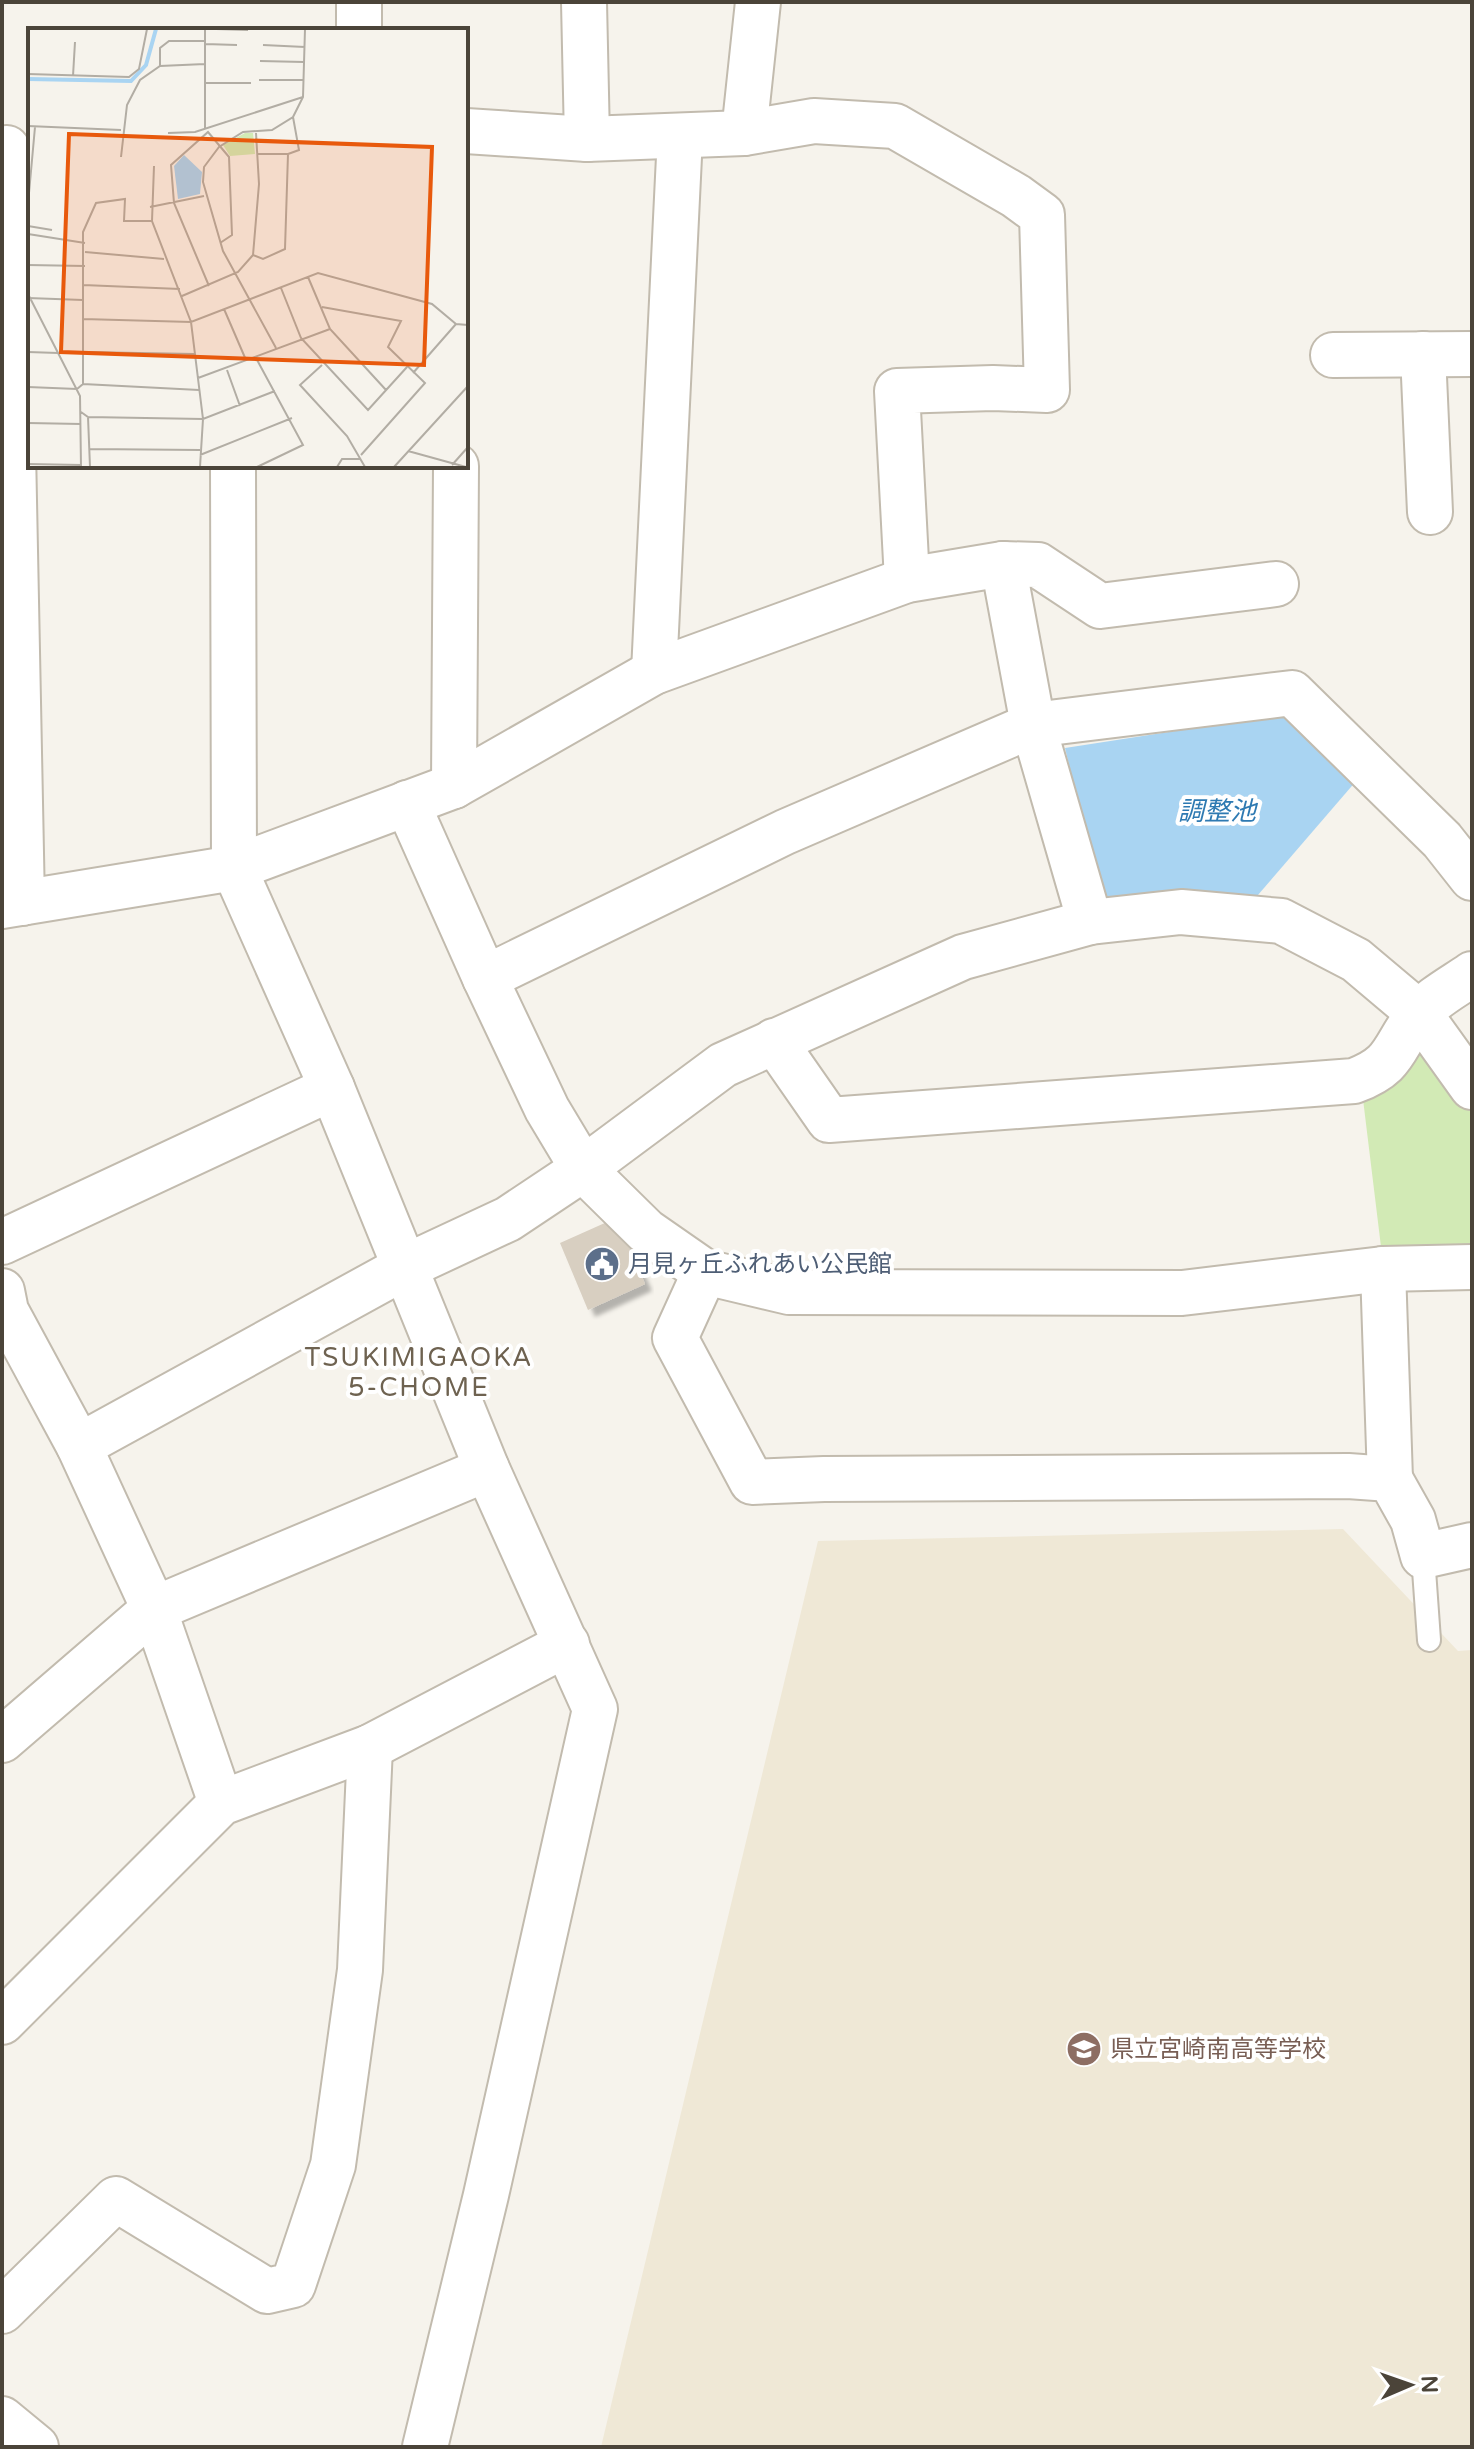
<svg xmlns="http://www.w3.org/2000/svg" width="1474" height="2449" viewBox="0 0 1474 2449" font-family="'Varela Round','Noto Sans JP',sans-serif">
<style>
.education{fill:#efe8d6}
.green{fill:#d2eab5}
.water{fill:#a9d4f2}
.building{fill:#d8cfc1;filter:url(#shadow)}
.lines{fill:none;stroke-linecap:round;stroke-linejoin:round}
.service-casing{stroke:#c2bbae;stroke-width:26}
.minor-casing{stroke:#c2bbae;stroke-width:48}
.service{stroke:#fff;stroke-width:22}
.minor{stroke:#fff;stroke-width:44}
.labels{text-anchor:middle;dominant-baseline:central;stroke-width:8;stroke-linejoin:round;paint-order:stroke}
.service-label{font-size:24px;fill:#4e5e75;stroke:#fff;text-anchor:start}
.education-label{font-size:24px;fill:#785e54;stroke:#fff;text-anchor:start}
.water-label{font-size:26px;font-style:italic;fill:#2e7ab2;stroke:#fff}
.neighbourhood-label{font-size:26px;letter-spacing:2px;fill:#6e6250;stroke:#fff}
.inset-river{fill:none;stroke:#a9d4f2;stroke-width:4}
.inset-road{fill:none;stroke:#b2ada4;stroke-width:2}
.view{fill:#e8590c;fill-opacity:0.15;stroke:#e8590c;stroke-width:4}
.inset-edge{fill:none;stroke:#4b4439;stroke-width:4}
</style>
<defs>
<filter id="shadow"><feDropShadow dx="7" dy="7" stdDeviation="2" flood-color="#0004"/></filter>
</defs>
<rect width="100%" height="100%" fill="#f6f3ec"/>
<path class="education" d="M 1343,1529 L 1458,1651 L 1472,1650 L 1472,2447 L 601,2447 L 818,1541 Z"/>
<path class="green" d="M 1436,1042 L 1472,1097 L 1472,1254 L 1382,1255 L 1362,1091 L 1386,1082 Z"/>
<path class="water" d="M 1285,714 L 1357,780 L 1251,903 L 1101,901 L 1065,748 Z"/>
<path class="building" d="M 616,1218 L 645,1284 L 588,1310 L 560,1243 Z"/>
<g class="lines">
<defs>
<path id="service" d="M 1423,1556 L 1429,1640"/>
<g id="minor">
<path d="M 359,2 L 359,30"/>
<path d="M 584,2 L 587,139"/>
<path d="M 466,131 L 587,139 L 744,133 L 814,121 L 895,126 L 1016,196 L 1042,215 L 1047,390 L 993,388 L 897,391 L 907,580"/>
<path d="M 744,133 L 758,2"/>
<path d="M 7,148 L 22,903"/>
<path d="M 1423,354 L 1430,512"/>
<path d="M 1333,355 L 1472,354"/>
<path d="M 233,466 L 234,868 L 332,1088 L 487,1469 L 595,1709 L 486,2195 L 425,2447"/>
<path d="M 1003,564 L 1033,725 L 1090,922"/>
<path d="M 654,672 L 680,136"/>
<path d="M 454,786 L 456,466"/>
<path d="M 407,803 L 485,978 L 547,1109 L 583,1169 L 646,1231 L 705,1272 L 789,1292 L 1182,1293 L 1383,1269 L 1472,1267"/>
<path d="M 2,906 L 234,868 L 454,786 L 654,672 L 907,580 L 1003,564 L 1038,565 L 1100,606 L 1276,584"/>
<path d="M 485,978 L 785,832 L 1033,725 L 1292,693 L 1442,840 L 1472,878"/>
<path d="M 774,1041 L 829,1120 L 1354,1081 C 1397,1065 1392,1048 1417,1016 C 1430,999 1455,986 1472,974"/>
<path d="M 2,1242 L 332,1088"/>
<path d="M 1383,1269 L 1390,1479"/>
<path d="M 705,1272 L 675,1338 L 752,1482 L 824,1479 L 1348,1476 L 1390,1479 L 1413,1520 L 1423,1556 L 1472,1545"/>
<path d="M 2,1291 L 6,1311 L 79,1446 L 154,1609 L 221,1803"/>
<path d="M 79,1446 L 405,1267 L 508,1219 L 583,1169 L 723,1065 L 963,957 L 1090,922 L 1181,912 L 1281,921 L 1356,960 L 1419,1013 L 1472,1087"/>
<path d="M 2,1740 L 154,1609 L 487,1469"/>
<path d="M 2,2022 L 221,1803 L 370,1747 L 567,1644"/>
<path d="M 2,2311 L 116,2199 L 267,2291 L 293,2285 L 333,2165 L 360,1970 L 370,1747"/>
<path d="M 2,2419 L 36,2447"/>
</g>
</defs>
<use href="#service" class="service-casing"/>
<use href="#minor" class="minor-casing"/>
<use href="#service" class="service"/>
<use href="#minor" class="minor"/>
</g>
<defs>
<symbol id="civic-disc" viewBox="-11 -11 22 22"><circle r="9.5" fill="#5c6f8a" stroke="#fff"/><path d="M-.6-6.5H3V-4.5H.6V-3L4-1V1h2V6H-6V1h2V-1L-.6-3ZM-1.2 2.5V6h2.4V2.5Z" fill="#fff"/></symbol>
<symbol id="school-disc" viewBox="-11 -11 22 22"><circle r="9.5" fill="#8d6e63" stroke="#fff"/><path d="M0-5L7-2L0 1L-7-2ZM-4 1L0 2.5L4 1V4Q0 6-4 4Z" fill="#fff"/></symbol>
</defs>
<g fill-rule="evenodd">
<use href="#civic-disc" x="582" y="1244" width="40" height="40"/>
<use href="#school-disc" x="1064" y="2029" width="40" height="40"/>
</g>
<g class="labels">
<g class="service-label">
<text x="628" y="1264">月見ヶ丘ふれあい公民館</text>
</g>
<g class="education-label">
<text x="1110" y="2049">県立宮崎南高等学校</text>
</g>
<g class="water-label">
<text x="1217" y="811">調整池</text>
</g>
<g class="neighbourhood-label">
<text x="419" y="1357">TSUKIMIGAOKA<tspan x="419" dy="30">5-CHOME</tspan></text>
</g>
</g>
<g transform="translate(28 28)">
<rect width="440" height="440" fill="#f6f3ec"/>
<path d="M 217,105 L 225,105 L 227,126 L 202,128 L 195,117 Z" fill="#d2eab5"/>
<path d="M 156,127 L 174,144 L 172,166 L 150,171 L 146,138 Z" fill="#a9d4f2"/>
<path class="inset-river" d="M 0,51 L 103,53 L 118,37 L 128,1"/>
<path class="inset-road" d="M 188,1 L 220,2M 177,16 L 209,17M 235,17 L 277,19M 232,33 L 276,34M 132,38 L 132,20 L 141,13 L 177,13M 0,46 L 101,49 L 111,41 L 119,1M 45,48 L 47,14M 231,52 L 276,52M 177,55 L 223,55M 0,98 L 93,102M 177,100 L 177,1M 140,105 L 167,104 L 275,69M 229,126 L 260,126M 93,129 L 99,77 L 112,52 L 132,38 L 177,36M 126,138 L 124,193 L 163,294 L 175,391 L 172,439M 0,176 L 7,99M 122,179 L 176,168M 0,198 L 24,202M 0,206 L 57,215M 57,224 L 136,231M 225,227 L 235,231 L 257,221 L 260,126 L 271,122 L 265,89M 0,237 L 57,238M 280,249 L 302,301 L 358,362M 55,257 L 152,261M 181,258 L 146,175 L 143,137 L 180,104 L 201,129 L 204,207 L 192,215M 253,260 L 273,310 L 340,382 L 379,339M 0,266 L 52,368 L 53,439M 154,268 L 210,244 L 225,227 L 231,156 L 228,105M 0,270 L 55,272M 294,279 L 373,293 L 360,319 L 397,355 L 333,427M 196,281 L 218,332M 55,291 L 163,294 L 290,245 L 404,276 L 428,296 L 440,297M 248,320 L 195,223 L 175,154 L 176,139 L 191,119 L 215,104 L 244,102 L 265,89 L 275,69 L 277,1M 0,324 L 30,325M 55,324 L 167,326M 228,330 L 275,417 L 229,439M 294,337 L 272,357 L 319,408 L 337,439M 199,342 L 212,378M 385,345 L 428,296M 170,350 L 302,301M 55,356 L 171,362M 0,359 L 49,361 L 55,356 L 55,204 L 68,175 L 97,171 L 96,193 L 124,193M 53,384 L 60,389 L 175,391 L 247,363M 60,389 L 62,439M 0,395 L 53,396M 61,421 L 172,422M 380,423 L 438,439M 172,427 L 264,390M 0,436 L 53,437M 424,437 L 440,419M 309,439 L 314,431 L 333,431M 366,439 L 440,358"/>
<path class="view" d="M 41,106 L 404,119 L 396,337 L 33,324 Z"/>
<rect width="440" height="440" class="inset-edge"/>
</g>
<rect width="1474" height="2449" fill="none" stroke="#4b4439" stroke-width="8"/>
<g transform="translate(1410 2385) rotate(88)" stroke="#ffffff" stroke-width="6" paint-order="stroke">
<path d="M0-6L14 30L0 20L-14 30Z" fill="#4b4439"/>
<text y="-12" font-size="22" font-weight="bold" text-anchor="middle" fill="#4b4439">N</text>
</g>
</svg>
